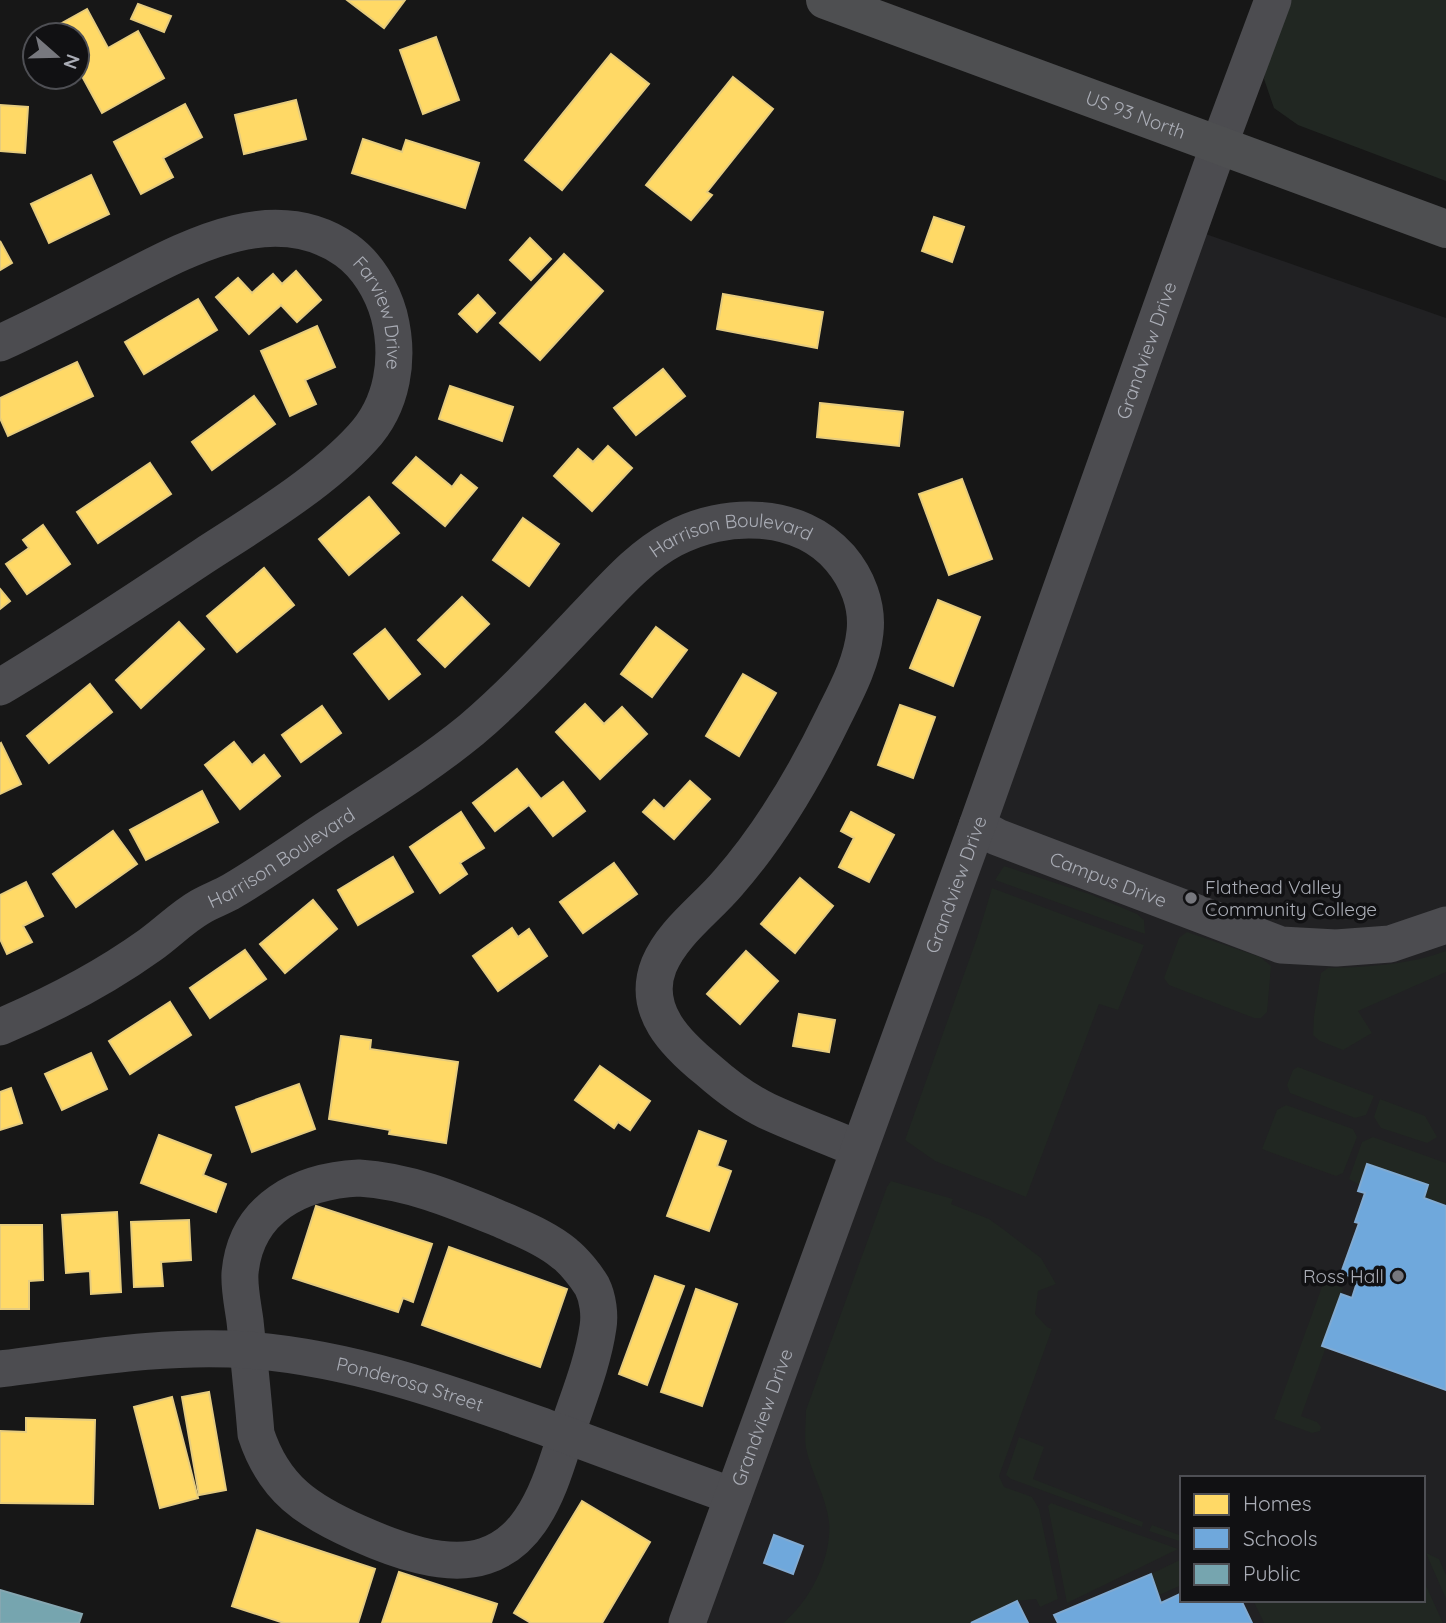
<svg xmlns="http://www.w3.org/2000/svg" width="1446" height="1623" viewBox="0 0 1446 1623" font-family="Quicksand,sans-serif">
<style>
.built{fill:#212123;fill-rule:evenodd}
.green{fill:#212722}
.homes{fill:#ffd966;stroke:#e6cc7e;stroke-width:2}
.schools{fill:#6fa8dc;stroke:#81aad1;stroke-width:2}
.public{fill:#76a5af;stroke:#86a7b1;stroke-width:2}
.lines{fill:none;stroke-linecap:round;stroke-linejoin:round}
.minor{stroke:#4c4c50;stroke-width:37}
.major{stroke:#4e4f51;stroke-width:38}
.poi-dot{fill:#77787e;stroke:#111113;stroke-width:2.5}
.labels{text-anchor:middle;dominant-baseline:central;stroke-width:7;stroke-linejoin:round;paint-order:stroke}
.street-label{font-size:19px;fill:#aaadb6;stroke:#111113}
.poi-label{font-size:19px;fill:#aaadb6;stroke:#111113;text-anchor:start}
</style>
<rect width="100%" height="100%" fill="#171717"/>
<path class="built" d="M 1177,224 L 1446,318 L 1446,1623 L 678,1623 ZM 1182,1478 L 1423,1478 L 1423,1600 L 1182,1600 Z"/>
<g class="green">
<path d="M 1288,0 L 1446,0 L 1446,181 L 1298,125 L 1274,108 L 1264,79 L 1269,52 Z"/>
<path d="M 1004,866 L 1092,895 L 1137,914 L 1144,920 L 1145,934 L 995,880 Z"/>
<path d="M 992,888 L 1144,945 L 1118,1010 L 1099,1004 L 1026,1197 L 935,1161 L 905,1140 L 978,935 Z"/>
<path d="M 1187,932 L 1260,957 L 1271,966 L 1267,1012 L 1261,1018 L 1254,1018 L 1169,985 L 1164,978 L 1179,938 Z"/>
<path d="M 1446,951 L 1446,972 L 1358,1011 L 1372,1033 L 1343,1050 L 1320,1041 L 1313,1035 L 1314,1016 L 1321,973 L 1328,968 C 1368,967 1408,965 1446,951 Z"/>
<path d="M 1298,1067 L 1374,1096 L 1366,1115 L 1355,1118 L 1290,1093 L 1287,1085 L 1293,1070 Z"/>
<path d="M 1380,1099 L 1425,1116 L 1437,1137 L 1427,1143 L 1381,1128 L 1374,1117 Z"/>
<path d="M 1286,1105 L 1353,1129 L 1357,1137 L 1343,1173 L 1336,1176 L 1262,1149 L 1277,1110 Z"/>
<path d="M 1373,1137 L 1446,1163 L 1446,1206 L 1424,1198 L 1428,1185 L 1368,1164 L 1360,1185 L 1349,1179 L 1362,1142 Z"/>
<path d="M 891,1181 L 953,1199 L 951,1204 L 989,1219 L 1003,1229 L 1041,1258 L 1056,1284 L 1038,1291 L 1035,1314 L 1047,1327 L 1052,1329 L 999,1476 L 1004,1487 L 1032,1497 L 1039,1509 L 1058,1599 L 1040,1607 L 1036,1599 L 1017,1601 L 971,1623 L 783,1623 C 810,1601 832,1558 829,1522 C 826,1496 811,1473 806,1448 C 804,1436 806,1423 806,1410 L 887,1187 Z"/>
<path d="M 1327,1282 L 1343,1288 L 1323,1346 L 1326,1347 L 1301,1416 L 1317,1422 L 1321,1427 L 1320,1431 L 1312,1433 L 1274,1419 L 1323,1284 Z"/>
<path d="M 1019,1437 L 1044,1447 L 1033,1479 L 1143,1522 L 1142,1527 L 1011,1479 L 1006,1475 Z"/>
<path d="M 1051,1503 L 1178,1549 L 1067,1603 L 1048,1506 Z"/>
<path d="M 1152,1525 L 1182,1536 L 1182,1542 L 1149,1531 Z"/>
<path d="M 1426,1553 L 1439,1559 L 1446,1575 L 1446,1599 Z"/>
<path d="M 1182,1559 L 1182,1585 L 1159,1595 L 1151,1574 Z"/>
<path d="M 1423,1579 L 1443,1623 L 1264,1623 L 1253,1600 L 1423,1600 Z"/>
</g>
<g class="homes">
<path d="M 347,0 L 405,0 L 384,28 Z"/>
<path d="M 138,4 L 171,16 L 164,32 L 131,19 Z"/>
<path d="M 87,9 L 108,48 L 138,31 L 164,78 L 102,113 L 77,67 L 77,35 L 59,35 L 55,27 Z"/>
<path d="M 436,37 L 459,100 L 423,114 L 400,50 Z"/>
<path d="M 611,54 L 649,84 L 562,190 L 525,160 Z"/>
<path d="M 733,77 L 773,109 L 707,192 L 712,195 L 691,220 L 646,185 Z"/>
<path d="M 296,100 L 306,139 L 244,154 L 235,115 Z"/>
<path d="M 185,104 L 202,137 L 163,158 L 173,177 L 141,194 L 114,142 Z"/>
<path d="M 0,105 L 28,107 L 25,153 L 0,151 Z"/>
<path d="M 363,139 L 402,152 L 406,140 L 479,163 L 465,208 L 352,173 Z"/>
<path d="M 91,175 L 109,214 L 49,243 L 31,204 Z"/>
<path d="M 934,217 L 964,227 L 952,262 L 922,251 Z"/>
<path d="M 530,238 L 551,259 L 531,280 L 510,260 Z"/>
<path d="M 0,241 L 12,263 L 0,270 Z"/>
<path d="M 564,254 L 603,291 L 540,360 L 500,323 Z"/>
<path d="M 296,271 L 321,300 L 297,322 L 281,305 L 249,334 L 216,297 L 238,278 L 252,293 L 273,274 L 282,284 Z"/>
<path d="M 723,294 L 823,312 L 817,348 L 717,329 Z"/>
<path d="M 478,295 L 495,313 L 477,332 L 459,314 Z"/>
<path d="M 198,299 L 217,330 L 144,374 L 125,342 Z"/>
<path d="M 317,326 L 335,367 L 305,380 L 316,404 L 290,416 L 261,351 Z"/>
<path d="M 77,362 L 93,396 L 8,436 L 0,418 L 0,398 Z"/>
<path d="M 663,369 L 685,396 L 636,435 L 614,408 Z"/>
<path d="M 450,386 L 513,407 L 502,441 L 439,419 Z"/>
<path d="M 254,396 L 275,424 L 212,470 L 192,442 Z"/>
<path d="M 820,403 L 903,412 L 899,446 L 817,437 Z"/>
<path d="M 608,446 L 632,468 L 592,511 L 554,476 L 578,449 L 593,462 Z"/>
<path d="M 416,457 L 452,487 L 461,475 L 477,488 L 445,526 L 393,483 Z"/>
<path d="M 150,463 L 171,494 L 98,543 L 77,512 Z"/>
<path d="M 962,479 L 992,559 L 949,575 L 919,494 Z"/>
<path d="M 369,497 L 399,533 L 349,575 L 319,539 Z"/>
<path d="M 523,518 L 559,544 L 529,586 L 493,560 Z"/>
<path d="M 43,525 L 70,564 L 27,594 L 6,564 L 29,548 L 23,540 Z"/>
<path d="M 264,568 L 294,605 L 237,652 L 207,616 Z"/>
<path d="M 0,589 L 10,601 L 0,609 Z"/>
<path d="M 462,597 L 489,624 L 445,667 L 418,640 Z"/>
<path d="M 938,600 L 980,617 L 953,686 L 910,668 Z"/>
<path d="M 179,622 L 204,649 L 141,708 L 116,680 Z"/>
<path d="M 656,627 L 687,650 L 652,697 L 621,674 Z"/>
<path d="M 385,629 L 420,674 L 389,699 L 354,654 Z"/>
<path d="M 743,674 L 776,693 L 739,756 L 706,736 Z"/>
<path d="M 90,684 L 112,712 L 49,763 L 27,736 Z"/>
<path d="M 585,704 L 604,724 L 622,707 L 647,734 L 600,779 L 556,732 Z"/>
<path d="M 900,705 L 935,717 L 913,778 L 878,765 Z"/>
<path d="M 322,706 L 341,733 L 301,762 L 282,735 Z"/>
<path d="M 234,742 L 252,765 L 264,755 L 280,776 L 240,809 L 205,765 Z"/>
<path d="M 1,743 L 21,784 L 0,794 L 0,744 Z"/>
<path d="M 517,769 L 541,799 L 563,782 L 585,811 L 553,836 L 529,805 L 495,831 L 473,803 Z"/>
<path d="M 690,781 L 710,799 L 674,839 L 643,812 L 654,800 L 664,809 Z"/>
<path d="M 202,791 L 218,822 L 146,860 L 130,830 Z"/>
<path d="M 461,812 L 484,848 L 460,863 L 467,874 L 440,893 L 410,847 Z"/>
<path d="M 851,812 L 894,835 L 869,882 L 839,867 L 854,838 L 841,831 Z"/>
<path d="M 113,831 L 137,864 L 76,907 L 53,874 Z"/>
<path d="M 393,857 L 413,892 L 358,925 L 338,890 Z"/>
<path d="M 614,863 L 637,894 L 583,933 L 560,902 Z"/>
<path d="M 800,878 L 833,906 L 795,953 L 761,924 Z"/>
<path d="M 26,882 L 43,916 L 23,926 L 32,942 L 7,954 L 0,939 L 0,895 Z"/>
<path d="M 313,900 L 337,929 L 285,973 L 260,944 Z"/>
<path d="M 512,928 L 518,937 L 529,929 L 547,956 L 498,991 L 473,956 Z"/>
<path d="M 245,950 L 266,979 L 210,1018 L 190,988 Z"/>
<path d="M 746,951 L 778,981 L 740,1024 L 707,994 Z"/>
<path d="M 170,1002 L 191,1035 L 130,1074 L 109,1041 Z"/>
<path d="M 799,1014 L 835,1020 L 829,1052 L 793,1046 Z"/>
<path d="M 341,1036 L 371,1040 L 370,1049 L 458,1062 L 446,1143 L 389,1134 L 390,1130 L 329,1119 Z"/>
<path d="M 91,1053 L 107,1089 L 62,1110 L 45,1074 Z"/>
<path d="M 600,1066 L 650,1101 L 630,1130 L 618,1122 L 614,1128 L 575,1100 Z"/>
<path d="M 299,1084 L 315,1129 L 252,1152 L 236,1107 Z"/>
<path d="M 11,1088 L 22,1123 L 0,1130 L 0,1092 Z"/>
<path d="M 699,1131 L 726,1141 L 717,1166 L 731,1171 L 709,1231 L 667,1216 Z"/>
<path d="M 159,1135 L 211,1155 L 203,1175 L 226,1184 L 216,1212 L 141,1183 Z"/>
<path d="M 316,1206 L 432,1244 L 413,1302 L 403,1298 L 398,1312 L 293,1278 Z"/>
<path d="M 117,1212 L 121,1292 L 91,1294 L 90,1271 L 66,1273 L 62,1215 Z"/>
<path d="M 189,1220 L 191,1260 L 161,1262 L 163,1286 L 134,1287 L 131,1222 Z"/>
<path d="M 0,1225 L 42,1225 L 43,1280 L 29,1281 L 29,1309 L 0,1309 Z"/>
<path d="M 449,1247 L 567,1289 L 540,1367 L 422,1325 Z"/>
<path d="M 655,1276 L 684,1286 L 647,1385 L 619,1374 Z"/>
<path d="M 696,1289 L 737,1304 L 702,1406 L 661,1392 Z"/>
<path d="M 209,1392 L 226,1490 L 199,1495 L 182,1397 Z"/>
<path d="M 172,1397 L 198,1498 L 160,1508 L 134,1407 Z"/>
<path d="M 26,1418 L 95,1420 L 93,1504 L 0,1503 L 0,1431 L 26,1432 Z"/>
<path d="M 582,1501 L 650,1542 L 602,1623 L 531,1623 L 514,1613 Z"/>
<path d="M 257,1530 L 375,1569 L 358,1623 L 284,1623 L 232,1606 Z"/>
<path d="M 399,1572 L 497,1604 L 491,1623 L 382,1623 Z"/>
</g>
<g class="schools">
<path d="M 1367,1164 L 1428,1185 L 1424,1198 L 1446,1206 L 1446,1390 L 1322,1346 L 1341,1294 L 1352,1298 L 1358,1279 L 1341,1273 L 1359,1223 L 1355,1222 L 1365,1193 L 1358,1191 Z"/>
<path d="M 774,1535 L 803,1546 L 793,1574 L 764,1563 Z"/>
<path d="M 1151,1574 L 1161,1603 L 1182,1593 L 1182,1600 L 1241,1600 L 1252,1623 L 1058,1623 L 1054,1615 Z"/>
<path d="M 1017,1601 L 1028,1623 L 971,1623 Z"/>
</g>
<path class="public" d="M 0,1590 L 82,1614 L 79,1623 L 0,1623 Z"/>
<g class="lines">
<g class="minor">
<path id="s1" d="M 0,343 C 40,325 79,304 118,284 C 186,249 273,199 346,250 C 367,265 382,290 389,315 C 400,358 393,405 362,438 C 321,483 256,522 205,555 C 137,600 70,645 0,687"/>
<path id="s2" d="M 977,826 L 997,837 L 1281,945 L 1336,948 L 1390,944 L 1446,925"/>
<path id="s3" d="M 0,1027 C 52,1005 104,978 150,945 C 167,933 181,918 200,907 C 210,901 222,897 232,891 C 266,871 298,848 330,827 C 378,796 427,766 471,730 C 512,695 549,655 586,616 C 613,588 639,557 673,539 C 725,511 799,511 840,558 C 857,578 868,605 865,632 C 862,662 847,690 834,716 C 805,776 772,833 728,883 C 705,910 673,932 659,965 C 641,1010 676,1044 708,1070 C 725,1085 746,1101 767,1111 C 797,1125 828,1136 858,1149"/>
<path d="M 359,1178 C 409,1181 454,1200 500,1219 C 522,1229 546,1238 565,1254 C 574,1261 586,1276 592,1286 C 598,1298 600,1315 598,1327 C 593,1362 579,1396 568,1429 C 558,1459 549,1494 530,1521 C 519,1537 503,1550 485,1556 C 446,1569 394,1549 358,1533 C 308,1511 274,1489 256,1434 C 253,1397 249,1359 245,1321 C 243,1306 239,1288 240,1273 C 246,1207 301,1181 359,1178 Z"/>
<path id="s4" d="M 0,1369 C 82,1359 165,1344 248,1350 C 349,1358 444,1391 539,1425 C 604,1449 668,1473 733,1496"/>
<path id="s5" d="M 687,1623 L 977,826 L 1219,145 L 1273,0"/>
</g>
<path class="major" id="s6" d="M 825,0 L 1446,229"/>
</g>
<g class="poi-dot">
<circle cx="1191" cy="898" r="7"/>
<circle cx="1398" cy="1276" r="7"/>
</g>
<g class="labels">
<g class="street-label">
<text stroke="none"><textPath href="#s6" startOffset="331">US 93 North</textPath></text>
<text stroke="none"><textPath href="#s1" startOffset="450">Farview Drive</textPath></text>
<text stroke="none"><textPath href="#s5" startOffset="1353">Grandview Drive</textPath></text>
<text stroke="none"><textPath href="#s3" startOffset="896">Harrison Boulevard</textPath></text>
<text stroke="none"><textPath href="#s3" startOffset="329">Harrison Boulevard</textPath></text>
<text stroke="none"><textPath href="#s2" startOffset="142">Campus Drive</textPath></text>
<text stroke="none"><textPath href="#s5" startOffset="786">Grandview Drive</textPath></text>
<text stroke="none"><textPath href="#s4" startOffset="415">Ponderosa Street</textPath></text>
<text stroke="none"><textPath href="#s5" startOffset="219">Grandview Drive</textPath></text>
</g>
<g class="poi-label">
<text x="1205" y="887">Flathead Valley<tspan x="1205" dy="22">Community College</tspan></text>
<text x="1384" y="1276" text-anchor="end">Ross Hall</text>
</g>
</g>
<rect x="1180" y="1476" width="245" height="126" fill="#111113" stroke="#4e4f54" stroke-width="2"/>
<rect x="1194" y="1494" width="35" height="21" fill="#ffd966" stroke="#4e4f54" stroke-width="2"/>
<text x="1243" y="1511" font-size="21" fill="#aaadb6">Homes</text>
<rect x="1194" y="1528" width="35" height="21" fill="#6fa8dc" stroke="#4e4f54" stroke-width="2"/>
<text x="1243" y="1546" font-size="21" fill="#aaadb6">Schools</text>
<rect x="1194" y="1564" width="35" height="21" fill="#76a5af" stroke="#4e4f54" stroke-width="2"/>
<text x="1243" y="1581" font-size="21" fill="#aaadb6">Public</text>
<g transform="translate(56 56) rotate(110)"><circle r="33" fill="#111113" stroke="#4e4f54" stroke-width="2"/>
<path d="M0-5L12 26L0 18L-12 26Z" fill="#77787e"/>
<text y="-10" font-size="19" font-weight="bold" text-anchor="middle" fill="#aaadb6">N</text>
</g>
</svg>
